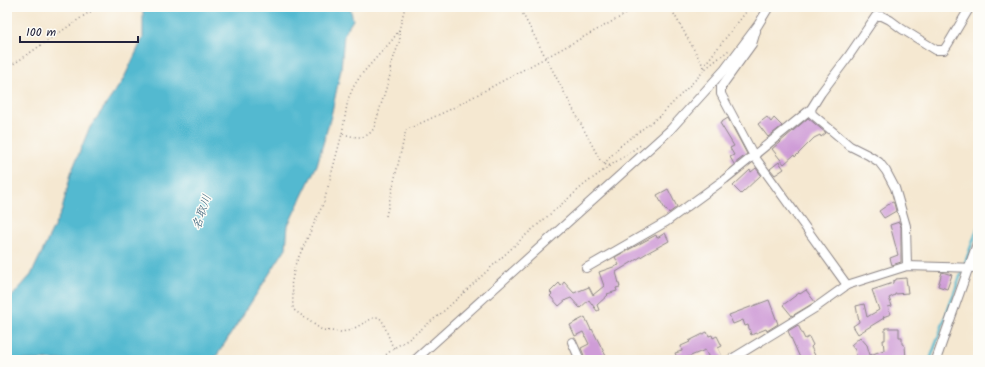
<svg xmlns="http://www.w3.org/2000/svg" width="985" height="367" viewBox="0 0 985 367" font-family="Kalam,'Klee One',sans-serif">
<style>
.water{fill:#52b9d0;stroke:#3a6e86}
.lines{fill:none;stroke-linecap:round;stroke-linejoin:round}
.stream{stroke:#52b9d0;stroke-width:2.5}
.building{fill:#cf9cd7}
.minor-casing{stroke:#8c8586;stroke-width:10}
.path{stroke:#8c8586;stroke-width:1.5;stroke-dasharray:1 3;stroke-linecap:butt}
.minor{stroke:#fff;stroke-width:8}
.labels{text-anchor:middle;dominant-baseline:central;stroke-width:3;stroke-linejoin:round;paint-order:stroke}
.water-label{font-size:12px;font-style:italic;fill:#355e77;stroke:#fdfcf7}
</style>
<rect width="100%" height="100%" fill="#fdfcf7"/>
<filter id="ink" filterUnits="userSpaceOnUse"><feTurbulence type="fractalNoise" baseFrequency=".025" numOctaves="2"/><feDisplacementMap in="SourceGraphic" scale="8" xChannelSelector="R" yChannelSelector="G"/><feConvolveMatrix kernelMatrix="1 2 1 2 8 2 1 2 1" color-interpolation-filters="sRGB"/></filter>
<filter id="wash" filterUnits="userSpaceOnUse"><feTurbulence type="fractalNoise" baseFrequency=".012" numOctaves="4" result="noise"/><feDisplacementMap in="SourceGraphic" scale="16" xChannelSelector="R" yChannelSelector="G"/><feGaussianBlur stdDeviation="0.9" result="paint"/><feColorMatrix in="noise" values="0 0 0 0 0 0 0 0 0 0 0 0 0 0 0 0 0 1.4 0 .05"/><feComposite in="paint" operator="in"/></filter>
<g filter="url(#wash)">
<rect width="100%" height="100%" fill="#f5e8d1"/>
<path class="water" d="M 143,7 L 350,7 L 353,20 L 344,34 L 341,69 L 331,116 L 317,165 L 288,225 L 286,248 L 214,360 L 7,360 L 7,302 L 31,275 L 62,210 L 71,173 L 89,129 L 123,80 L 143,38 Z"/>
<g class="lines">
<path class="stream" d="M 930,360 L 978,227"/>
</g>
<g id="blocks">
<g class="building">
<path d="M 767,117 L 771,122 L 774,118 L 782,126 L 768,137 L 758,124 Z"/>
<path d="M 728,118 L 747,154 L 734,164 L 730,157 L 734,155 L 730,148 L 734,146 L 720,123 Z"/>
<path d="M 808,118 L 826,133 L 821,137 L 820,135 L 814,138 L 795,157 L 794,155 L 784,164 L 772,149 Z"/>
<path d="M 779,162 L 784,169 L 775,175 L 770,169 Z"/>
<path d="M 756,168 L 761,175 L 741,194 L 733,186 L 750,170 L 751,172 Z"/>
<path d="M 668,189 L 677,207 L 669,213 L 667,210 L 666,211 L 657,195 Z"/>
<path d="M 892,202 L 894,203 L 896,211 L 884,218 L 879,211 Z"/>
<path d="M 899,222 L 901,227 L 901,262 L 892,265 L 890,258 L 898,255 L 890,225 Z"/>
<path d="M 665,233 L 669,241 L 647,253 L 616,272 L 620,287 L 616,288 L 617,291 L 607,294 L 608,295 L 597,305 L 599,310 L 597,311 L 589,300 L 580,308 L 571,298 L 566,300 L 559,306 L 550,296 L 552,294 L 550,292 L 559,283 L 561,286 L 564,282 L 574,293 L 589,287 L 593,295 L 604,286 L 599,272 L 619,265 L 615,257 L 656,235 L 657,238 Z"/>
<path d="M 942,272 L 952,275 L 947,289 L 938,286 Z"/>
<path d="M 906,278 L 908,293 L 895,294 L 895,295 L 889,298 L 892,306 L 888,307 L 891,314 L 883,317 L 884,318 L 858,334 L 853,326 L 859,322 L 856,306 L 864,304 L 867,317 L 879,310 L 872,290 L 893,283 L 893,281 L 896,280 L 896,279 Z"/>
<path d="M 806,290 L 815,302 L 792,316 L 783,305 L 799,293 L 800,294 Z"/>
<path d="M 769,300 L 778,324 L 767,331 L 766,329 L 751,335 L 748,325 L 745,326 L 743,320 L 733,324 L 729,315 Z"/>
<path d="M 585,317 L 591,330 L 592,329 L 608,360 L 587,360 L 585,358 L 581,348 L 589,344 L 583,332 L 575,336 L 570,325 Z"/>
<path d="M 798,325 L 805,339 L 809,337 L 813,345 L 811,347 L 817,360 L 801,360 L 788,331 Z"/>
<path d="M 885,328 L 899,328 L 899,337 L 902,337 L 902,344 L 905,346 L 906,358 L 900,359 L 900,360 L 857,360 L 855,350 L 851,345 L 860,337 L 867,345 L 870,355 L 884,350 L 883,340 L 885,340 Z"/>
<path d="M 707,332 L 709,336 L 712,335 L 713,338 L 717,336 L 722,346 L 718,348 L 724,360 L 710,360 L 705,350 L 686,358 L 687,360 L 678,360 L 675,353 L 682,351 L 681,346 L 690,342 L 689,341 Z"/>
</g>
</g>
</g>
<g filter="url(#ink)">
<use href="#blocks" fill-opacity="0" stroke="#8c8586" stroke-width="1"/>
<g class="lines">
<defs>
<g id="minor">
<path d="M 756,31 L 752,44 L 721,87 L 721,94 L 754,156 L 847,285"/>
<path d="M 907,266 L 906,226 L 895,188 L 886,171 L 879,162 L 868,155 L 850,146 L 812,114 L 811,109 L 821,93 L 848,57 L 876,16 L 882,16 L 890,20 L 902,29 L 936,50 L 944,50 L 948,44 L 970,7"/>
<path d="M 586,268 L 666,222 L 725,179 L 811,109"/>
<path d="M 572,342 L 580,360"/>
<path d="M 415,360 L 670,130 L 725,69 L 758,25 L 769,7"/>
<path d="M 730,360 L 815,308 L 847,285 L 907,266 L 978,268"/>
<path d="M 936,360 L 978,241"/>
</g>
</defs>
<use href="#minor" class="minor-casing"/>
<g class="path">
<path d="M 519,7 L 600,160 C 604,164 606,166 611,165 L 642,144"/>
<path d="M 670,7 L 705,69 L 729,50"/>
<path d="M 7,68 L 18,61 L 85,15 L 99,7"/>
<path d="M 343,134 C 355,137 366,141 374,128 L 391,72 L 390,68 L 400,40 L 399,30"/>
<path d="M 604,164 L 620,146 L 662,114 L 702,73 L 706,63 L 750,7"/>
<path d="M 386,216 L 406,130 L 449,110 L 639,7"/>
<path d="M 394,348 L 392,345 L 382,320 L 378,317 L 373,318 L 351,330 L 341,332 L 322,330 L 294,310 C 291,302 295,293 291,286 L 295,265 L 324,202 L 342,134 L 348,99 L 354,86 L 361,75 L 393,39 L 399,30 L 405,7"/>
<path d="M 380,360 L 394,348 L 409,339 L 445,310 L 527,234 L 585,184 L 611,165"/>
</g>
<use href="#minor" class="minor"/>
</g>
</g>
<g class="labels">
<g class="water-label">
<text transform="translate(202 212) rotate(-71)">名取川</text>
</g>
</g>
<rect width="985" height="367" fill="none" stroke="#fdfcf7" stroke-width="24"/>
<path d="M20 36v6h118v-6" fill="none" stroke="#22223b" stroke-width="2"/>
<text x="26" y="36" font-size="12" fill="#22223b" stroke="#fdfcf7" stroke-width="3" paint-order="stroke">100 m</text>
</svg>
